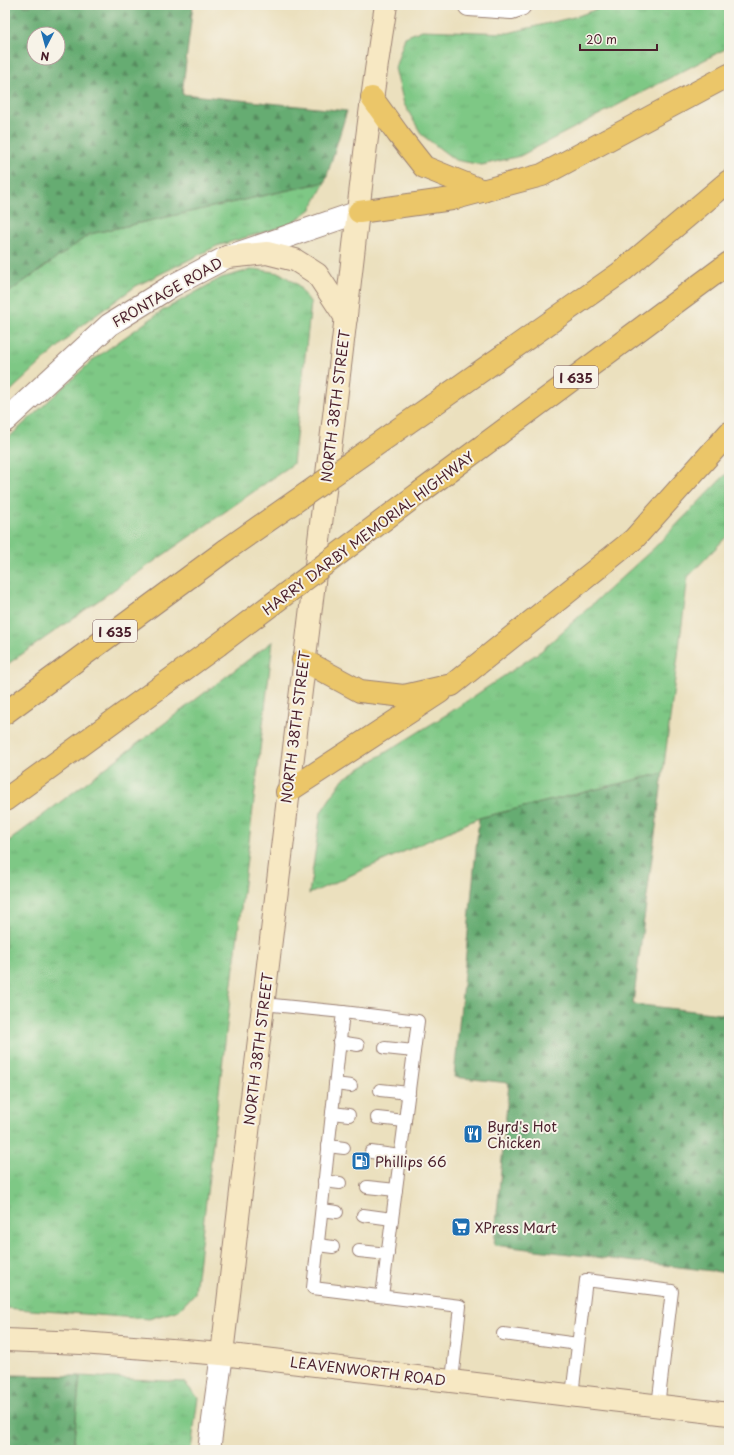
<svg xmlns="http://www.w3.org/2000/svg" width="734" height="1455" viewBox="0 0 734 1455" font-family="'Playpen Sans',sans-serif">
<style>
.grass{fill:url(#grass-tufts);stroke:#647458}
.forest{fill:url(#forest-firs);stroke:#58664e;fill-rule:evenodd}
.lines{fill:none;stroke-linecap:round;stroke-linejoin:round}
.lane-casing{stroke:#9a8074;stroke-width:14}
.street-casing{stroke:#9a8074;stroke-width:24}
.secondary-casing{stroke:#9a8074;stroke-width:24}
.highway-casing{stroke:#9a8074;stroke-width:24}
.lane{stroke:#fff;stroke-width:12}
.street{stroke:#fff;stroke-width:22}
.secondary{stroke:#f7e8c3;stroke-width:22}
.highway{stroke:#ebc669;stroke-width:22}
.highway-bridge-casing{stroke:#9a8074;stroke-width:24;stroke-linecap:butt}
.highway-bridge{stroke:#ebc669;stroke-width:22}
.labels{text-anchor:middle;dominant-baseline:central;stroke-width:4;stroke-linejoin:round;paint-order:stroke}
.shield{fill:#f7f3e8;stroke:#7e5f64;stroke-width:1}
.shield-label{font-size:13px;font-weight:bold;fill:#4a1f2b}
.street-label{font-size:14px;fill:#4a1f2b;stroke:#f7f3e8}
.poi-label{font-size:14px;fill:#4a1f2b;stroke:#f7f3e8;text-anchor:start}
</style>
<defs>
<pattern id="grass-tufts" width="24" height="20" patternUnits="userSpaceOnUse"><rect width="24" height="20" fill="#7ec885"/><path d="M3 7l-1-3M5 7V3M7 7l1-3M15 17l-1-3M17 17v-4M19 17l1-3" fill="none" stroke="#6eab73"/></pattern>
<pattern id="forest-firs" width="22" height="20" patternUnits="userSpaceOnUse"><rect width="22" height="20" fill="#66ac72"/><path d="M5 1l3.5 6h-7zM16 11l3.5 6h-7z" fill="#568b5e"/></pattern>
</defs>
<rect width="100%" height="100%" fill="#f7f3e8"/>
<filter id="ink" filterUnits="userSpaceOnUse"><feTurbulence type="fractalNoise" baseFrequency=".025" numOctaves="2"/><feDisplacementMap in="SourceGraphic" scale="8" xChannelSelector="R" yChannelSelector="G"/><feConvolveMatrix kernelMatrix="1 2 1 2 8 2 1 2 1" color-interpolation-filters="sRGB"/></filter>
<filter id="wash" filterUnits="userSpaceOnUse"><feTurbulence type="fractalNoise" baseFrequency=".012" numOctaves="4" result="noise"/><feDisplacementMap in="SourceGraphic" scale="16" xChannelSelector="R" yChannelSelector="G"/><feGaussianBlur stdDeviation="0.9" result="paint"/><feColorMatrix in="noise" values="0 0 0 0 0 0 0 0 0 0 0 0 0 0 0 0 0 1.4 0 .05"/><feComposite in="paint" operator="in"/></filter>
<g filter="url(#wash)">
<rect width="100%" height="100%" fill="#ebe0be"/>
<g class="grass">
<path d="M 608,5 L 729,5 L 729,47 L 520,156 L 482,165 L 455,160 L 422,135 L 404,104 L 395,68 L 405,37 L 422,30 L 508,33 L 578,16 Z"/>
<path d="M 325,182 L 311,209 L 291,224 L 217,246 L 136,286 L 81,326 L 5,396 L 5,295 L 90,234 Z"/>
<path d="M 254,269 L 280,273 L 297,284 L 311,303 L 293,464 L 5,666 L 5,441 L 94,359 L 162,311 L 221,278 Z"/>
<path d="M 729,471 L 729,534 L 688,577 L 663,773 L 479,818 L 309,894 L 321,812 L 343,779 L 449,713 L 541,651 L 654,548 Z"/>
<path d="M 273,641 L 195,1293 L 179,1310 L 149,1319 L 5,1308 L 5,844 Z"/>
<path d="M 80,1376 L 184,1382 L 198,1398 L 191,1450 L 73,1450 Z"/>
</g>
<g class="forest">
<path d="M 5,5 L 193,5 L 182,94 L 347,111 L 325,182 L 90,234 L 5,295 ZM 34,34 L 58,34 L 58,58 L 34,58 Z"/>
<path d="M 663,773 L 633,1004 L 729,1015 L 729,1273 L 494,1245 L 509,1083 L 454,1077 L 479,818 Z"/>
<path d="M 5,1375 L 80,1376 L 73,1450 L 5,1450 Z"/>
</g>
</g>
<g filter="url(#ink)">
<g class="lines">
<defs>
<g id="lane">
<path d="M 263,1004 L 343,1012 L 313,1288 L 460,1306 L 452,1381"/>
<path d="M 343,1012 L 418,1021 L 382,1296"/>
<path d="M 339,1042 L 358,1045"/>
<path d="M 385,1048 L 414,1051"/>
<path d="M 335,1084 L 351,1086"/>
<path d="M 380,1090 L 409,1093"/>
<path d="M 332,1113 L 349,1115"/>
<path d="M 377,1118 L 405,1121"/>
<path d="M 328,1146 L 344,1148"/>
<path d="M 371,1152 L 400,1156"/>
<path d="M 324,1181 L 340,1183"/>
<path d="M 367,1187 L 396,1190"/>
<path d="M 322,1210 L 337,1212"/>
<path d="M 363,1215 L 392,1219"/>
<path d="M 318,1245 L 333,1247"/>
<path d="M 359,1251 L 388,1254"/>
<path d="M 503,1334 L 578,1344"/>
<path d="M 572,1395 L 586,1280 L 672,1291 L 658,1406"/>
</g>
<g id="street">
<path d="M 469,5 L 511,8 L 520,5"/>
<path d="M 5,421 L 109,325 L 170,287 L 227,257 L 359,212"/>
<path d="M 209,1450 L 222,1354"/>
</g>
<g id="secondary">
<path d="M 227,257 L 267,253 L 295,260 L 317,274 L 346,318"/>
<path d="M 5,1340 L 82,1343 L 222,1354 L 729,1414"/>
<path d="M 222,1354 C 260,1033 296,712 337,391 C 353,262 365,133 386,5"/>
</g>
<g id="highway">
<path d="M 372,98 L 398,134 L 424,167 L 483,191"/>
<path d="M 359,212 L 452,199 L 542,175 L 729,75"/>
<path d="M 433,405 L 620,273 L 729,181"/>
<path d="M 422,491 L 729,263"/>
<path d="M 303,660 L 360,691 L 404,696 L 452,685 L 634,539 L 729,433"/>
<path d="M 5,713 L 226,550"/>
<path d="M 287,792 L 440,692"/>
<path d="M 5,800 L 218,645"/>
</g>
</defs>
<use href="#lane" class="lane-casing"/>
<use href="#street" class="street-casing"/>
<use href="#secondary" class="secondary-casing"/>
<use href="#highway" class="highway-casing"/>
<use href="#lane" class="lane"/>
<use href="#street" class="street"/>
<use href="#secondary" class="secondary"/>
<use href="#highway" class="highway"/>
<defs>
<g id="highway-bridge">
<path d="M 226,550 L 433,405"/>
<path d="M 218,645 L 422,491"/>
</g>
</defs>
<use href="#highway-bridge" class="highway-bridge-casing"/>
<use href="#highway-bridge" class="highway-bridge"/>
</g>
</g>
<defs>
<symbol id="restaurant-square" viewBox="-11 -11 22 22"><rect x="-9" y="-9" width="18" height="18" rx="4" fill="#1f6fb2" stroke="#f7f3e8"/><path d="M-5-6h1v4h1v-4h1v4h1v-4h1v5L-1.5 .5V6h-2V.5L-5-1ZM5-6V6H3V1.5H1.5Q1.5-4 5-6Z" fill="#fff"/></symbol>
<symbol id="fuel-square" viewBox="-11 -11 22 22"><rect x="-9" y="-9" width="18" height="18" rx="4" fill="#1f6fb2" stroke="#f7f3e8"/><path d="M-5.5-6h7V0h2V4h1.3V-2.5L3-4.5l.8-.8L6-3V5H2.5V1h-1V6h-7ZM-4.2-4.7v3.2H.2V-4.7Z" fill="#fff"/></symbol>
<symbol id="supermarket-square" viewBox="-11 -11 22 22"><rect x="-9" y="-9" width="18" height="18" rx="4" fill="#1f6fb2" stroke="#f7f3e8"/><path d="M-6-5.5h2.5l.6 2H6L4.5 2H-2.5L-4.4-4H-6ZM-1.5 3.2a1.3 1.3 0 1 0 .1 0ZM3 3.2a1.3 1.3 0 1 0 .1 0Z" fill="#fff"/></symbol>
</defs>
<g fill-rule="evenodd">
<use href="#restaurant-square" x="462" y="1123" width="22" height="22"/>
<use href="#fuel-square" x="350" y="1150" width="22" height="22"/>
<use href="#supermarket-square" x="450" y="1216" width="22" height="22"/>
</g>
<g class="labels">
<g class="shield">
<rect x="554" y="366" width="44" height="22" rx="3"/>
<rect x="93" y="620" width="44" height="22" rx="3"/>
</g>
<g class="shield-label">
<text x="576" y="377">I 635</text>
<text x="115" y="631">I 635</text>
</g>
<g class="street-label">
<text transform="translate(167 292) rotate(-30)">FRONTAGE ROAD</text>
<text transform="translate(335 406) rotate(-83)">NORTH 38TH STREET</text>
<text transform="translate(368 533) rotate(-37)">HARRY DARBY MEMORIAL HIGHWAY</text>
<text transform="translate(295 727) rotate(-83)">NORTH 38TH STREET</text>
<text transform="translate(258 1049) rotate(-83)">NORTH 38TH STREET</text>
<text transform="translate(368 1371) rotate(7)">LEAVENWORTH ROAD</text>
</g>
<g class="poi-label">
<text x="487" y="1126">Byrd's Hot<tspan x="487" dy="16">Chicken</tspan></text>
<text x="375" y="1161">Phillips 66</text>
<text x="475" y="1227">XPress Mart</text>
</g>
</g>
<rect width="734" height="1455" fill="none" stroke="#f7f3e8" stroke-width="20"/>
<g transform="translate(46 46) rotate(186)"><circle r="19" fill="#f7f3e8" stroke="#b29e9c"/>
<path d="M0-3L7 15L0 10L-7 15Z" fill="#1f6fb2"/>
<text y="-6" font-size="11" font-weight="bold" text-anchor="middle" fill="#4a1f2b">N</text>
</g>
<path d="M580 44v6h77v-6" fill="none" stroke="#4a1f2b" stroke-width="2"/>
<text x="586" y="44" font-size="12" fill="#4a1f2b" stroke="#f7f3e8" stroke-width="3" paint-order="stroke">20 m</text>
</svg>
